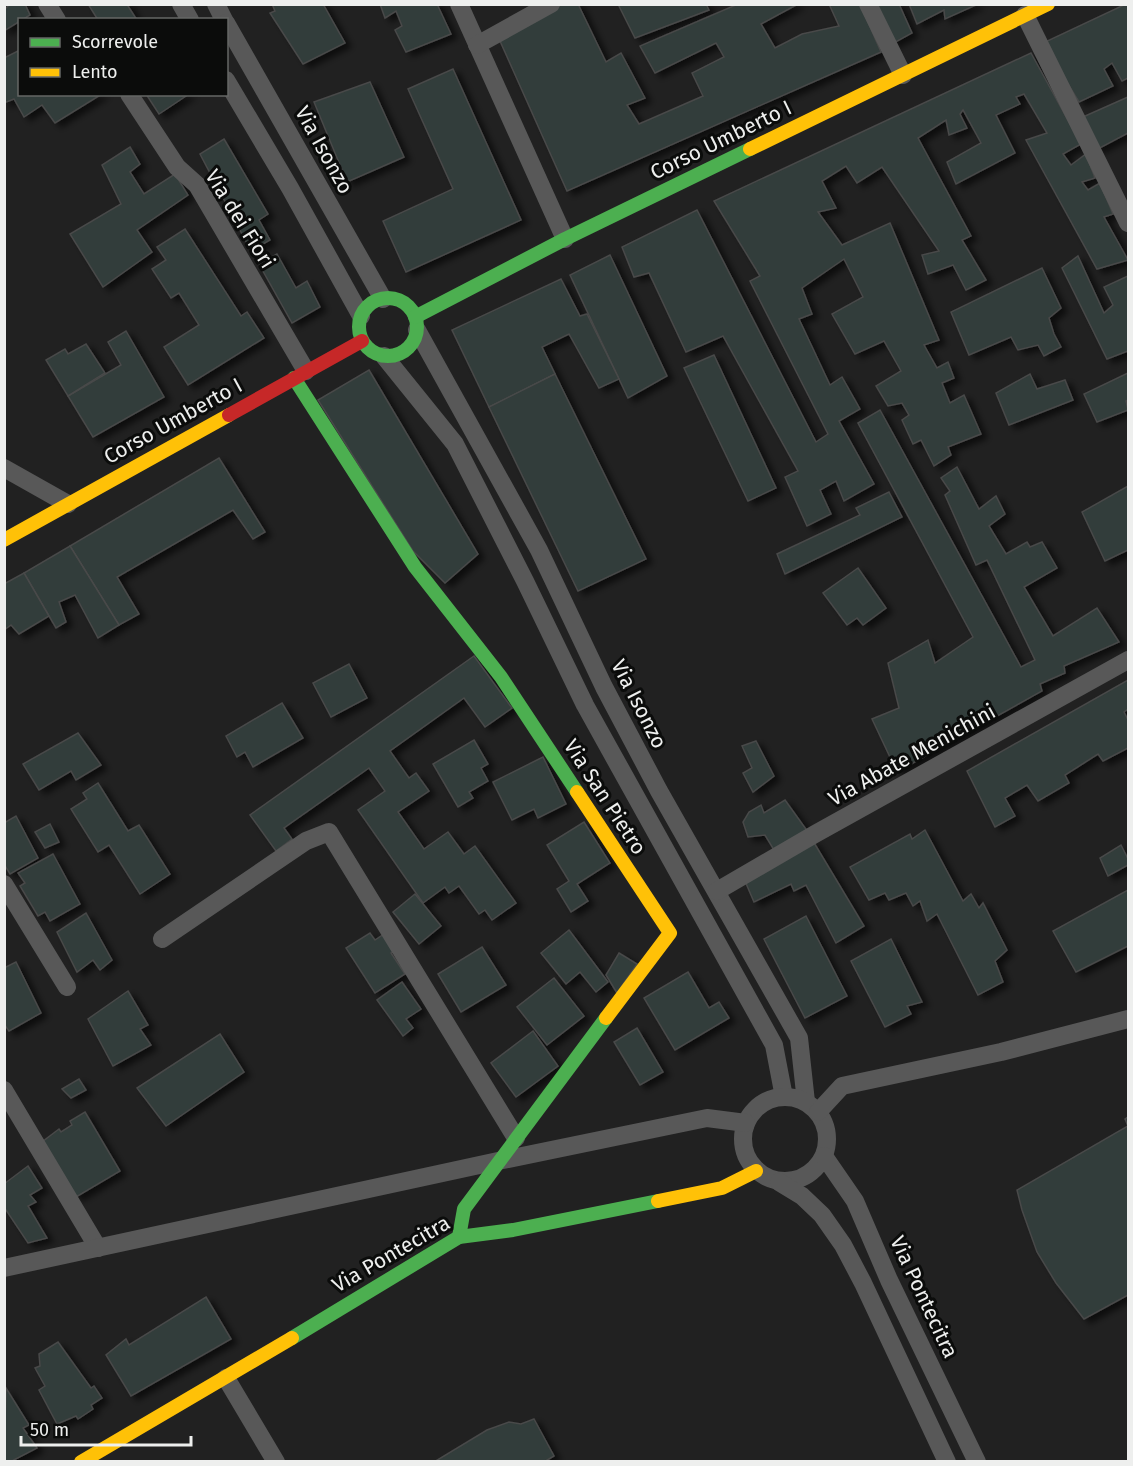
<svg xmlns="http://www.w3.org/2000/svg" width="1133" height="1466" viewBox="0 0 1133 1466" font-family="'Fira Sans',sans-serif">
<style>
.building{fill:#323c3a;stroke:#484949;stroke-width:1.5;filter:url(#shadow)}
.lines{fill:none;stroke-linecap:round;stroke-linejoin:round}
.street{stroke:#585858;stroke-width:18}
.fast{stroke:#4caf50;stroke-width:14}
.slow{stroke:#ffc107;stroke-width:14}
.jam{stroke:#c62828;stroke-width:14}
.labels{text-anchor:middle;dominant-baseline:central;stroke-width:6;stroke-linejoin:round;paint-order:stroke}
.street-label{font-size:21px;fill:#eeefee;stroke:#0b0c0b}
</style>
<defs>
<filter id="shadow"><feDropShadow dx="6" dy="4" stdDeviation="3" flood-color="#0009"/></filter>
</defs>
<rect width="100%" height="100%" fill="#212121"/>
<g class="building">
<path d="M 10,4 L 25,4 L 30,15 L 4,31 L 4,6 L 6,8 Z"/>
<path d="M 88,4 L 130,4 L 128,6 L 137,20 L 98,20 Z"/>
<path d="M 272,4 L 323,4 L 345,43 L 303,64 L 270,13 L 275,11 Z"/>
<path d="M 380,4 L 437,4 L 451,34 L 406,52 L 395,30 L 402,26 L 396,11 L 385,18 Z"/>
<path d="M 562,4 L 578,4 L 606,62 L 621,53 L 645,98 L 627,105 L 639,124 L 703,96 L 692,73 L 724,57 L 716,43 L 655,73 L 640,46 L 738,4 L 798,4 L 761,24 L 775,48 L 802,34 L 839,26 L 829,4 L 860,4 L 881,52 L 567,191 L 500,41 Z"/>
<path d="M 618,4 L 706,4 L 709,10 L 635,38 Z"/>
<path d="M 874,4 L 899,4 L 912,33 L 892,44 Z"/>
<path d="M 909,4 L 978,4 L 945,19 L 944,10 L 917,24 Z"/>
<path d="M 1126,4 L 1128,4 L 1128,78 L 1122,81 L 1112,63 L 1104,69 L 1113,86 L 1079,102 L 1043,43 Z"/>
<path d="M 20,50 L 20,94 L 102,94 L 55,123 L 42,105 L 24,117 L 14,99 L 4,103 L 4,58 Z"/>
<path d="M 1031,53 L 1081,144 L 1063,154 L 1071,165 L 1086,154 L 1095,178 L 1082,182 L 1088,190 L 1100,183 L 1113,214 L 1104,217 L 1128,260 L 1097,269 L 1026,140 L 1047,133 L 1024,94 L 1016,97 L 1020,104 L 996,115 L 1015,153 L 956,184 L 947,162 L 981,143 L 963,110 L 960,114 L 967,128 L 949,135 L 946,120 L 918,138 L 971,236 L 962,240 L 986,280 L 966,290 L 953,265 L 928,274 L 922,255 L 939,251 L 882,167 L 857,183 L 846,166 L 822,181 L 836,208 L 818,212 L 842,245 L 890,223 L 939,340 L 924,345 L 937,368 L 948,362 L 954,378 L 942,383 L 950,403 L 964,395 L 981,434 L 948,447 L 951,455 L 934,466 L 921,440 L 913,444 L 902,420 L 909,415 L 902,403 L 888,406 L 876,386 L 901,371 L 884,341 L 855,354 L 832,314 L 863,297 L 844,259 L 802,288 L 812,314 L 799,319 L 830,385 L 842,377 L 860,409 L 839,421 L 874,484 L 844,501 L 836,481 L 820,490 L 831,514 L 807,526 L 785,477 L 798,471 L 723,336 L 686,352 L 649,273 L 634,277 L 622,247 L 697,210 L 816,442 L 828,434 L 750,281 L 760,276 L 714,201 Z"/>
<path d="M 453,69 L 521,220 L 406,272 L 383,221 L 453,189 L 408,89 Z"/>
<path d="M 370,82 L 404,157 L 347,182 L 314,102 Z"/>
<path d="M 146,94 L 189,94 L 159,114 Z"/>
<path d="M 1128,97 L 1128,133 L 1096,150 L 1083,117 Z"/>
<path d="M 224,139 L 268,214 L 259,220 L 270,240 L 251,251 L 200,154 Z"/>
<path d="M 130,147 L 140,164 L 130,172 L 144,194 L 175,174 L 188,195 L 137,230 L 152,252 L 103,287 L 70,234 L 121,204 L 102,165 Z"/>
<path d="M 185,229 L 241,316 L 247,312 L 264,338 L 188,385 L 164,347 L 199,325 L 179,293 L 171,298 L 152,269 L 166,260 L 157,247 Z"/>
<path d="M 277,254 L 296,288 L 307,281 L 320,307 L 292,323 L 259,264 Z"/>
<path d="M 610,255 L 667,376 L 628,398 L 570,275 Z"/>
<path d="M 1078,256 L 1104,313 L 1113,305 L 1104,287 L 1128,276 L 1128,351 L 1107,359 L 1062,268 Z"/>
<path d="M 1042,268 L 1061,308 L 1049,318 L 1054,334 L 1061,347 L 1044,356 L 1038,345 L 1018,350 L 1011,337 L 969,355 L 951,312 Z"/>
<path d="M 561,279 L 580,316 L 587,314 L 619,379 L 599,388 L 569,334 L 542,347 L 555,374 L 489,407 L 452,330 Z"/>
<path d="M 126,331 L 164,397 L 93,437 L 68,396 L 121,365 L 108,342 Z"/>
<path d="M 86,344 L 105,373 L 68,396 L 46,360 L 65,349 L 68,354 Z"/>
<path d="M 714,355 L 776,488 L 748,501 L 684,368 Z"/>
<path d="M 369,370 L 478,554 L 445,583 L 413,551 L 318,400 Z"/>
<path d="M 1128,373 L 1128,400 L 1126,401 L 1128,410 L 1097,422 L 1084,394 Z"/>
<path d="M 555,374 L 646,559 L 578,591 L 489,407 Z"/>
<path d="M 1030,374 L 1037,389 L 1065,380 L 1073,400 L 1009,425 L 996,393 Z"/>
<path d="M 880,410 L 1021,667 L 1035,660 L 987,560 L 976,565 L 945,495 L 950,491 L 941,478 L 957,467 L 979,509 L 996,496 L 1005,514 L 989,526 L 1006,554 L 1027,542 L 1030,547 L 1042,542 L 1057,568 L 1024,587 L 1053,636 L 1097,608 L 1119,642 L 1064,666 L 1065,673 L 1040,684 L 1042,691 L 897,772 L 872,719 L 899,708 L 888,663 L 928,640 L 935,663 L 973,637 L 858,423 Z"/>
<path d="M 219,458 L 265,532 L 253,539 L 233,510 L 117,577 L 139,614 L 119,625 L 70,546 Z"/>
<path d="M 1128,486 L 1128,550 L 1105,561 L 1082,512 Z"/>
<path d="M 889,492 L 902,517 L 785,574 L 777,554 L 860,515 L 856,508 Z"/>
<path d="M 70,546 L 119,625 L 98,638 L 75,595 L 59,602 L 66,622 L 56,628 L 24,573 Z"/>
<path d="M 858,568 L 886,608 L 863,625 L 857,618 L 847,625 L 823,593 Z"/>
<path d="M 24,573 L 49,616 L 19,634 L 11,625 L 4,630 L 4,584 Z"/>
<path d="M 474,656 L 512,708 L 485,727 L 464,698 L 390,751 L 409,778 L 416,773 L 429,791 L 398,812 L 424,849 L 448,832 L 464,854 L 475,846 L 516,903 L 492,920 L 485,910 L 479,914 L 459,886 L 449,893 L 445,887 L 423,903 L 358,810 L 385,791 L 369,768 L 284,828 L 292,839 L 276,851 L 250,815 Z"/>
<path d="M 349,664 L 367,698 L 331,717 L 313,683 Z"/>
<path d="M 1128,680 L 1128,709 L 1124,712 L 1128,720 L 1128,748 L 1103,761 L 1098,754 L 1065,775 L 1069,783 L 1038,801 L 1027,785 L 1005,798 L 1015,816 L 995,827 L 967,771 Z"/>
<path d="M 282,703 L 303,738 L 253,767 L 245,752 L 237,757 L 226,736 Z"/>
<path d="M 78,733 L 101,765 L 76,780 L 71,771 L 39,790 L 23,764 Z"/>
<path d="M 474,740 L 488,764 L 481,768 L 488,781 L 469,792 L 473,798 L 458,807 L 433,764 Z"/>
<path d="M 756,741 L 774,776 L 753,792 L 743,773 L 752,768 L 742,746 Z"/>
<path d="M 543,757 L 566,804 L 538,818 L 534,809 L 512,820 L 493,782 Z"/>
<path d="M 98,783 L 128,831 L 139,825 L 170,874 L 140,894 L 109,845 L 98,852 L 71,809 L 87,799 L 83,793 Z"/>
<path d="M 785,800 L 808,832 L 774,850 L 765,835 L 748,837 L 743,822 L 749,812 L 761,805 L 764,813 Z"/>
<path d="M 16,816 L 38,858 L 10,874 L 4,864 L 4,823 Z"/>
<path d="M 584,822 L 610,863 L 577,884 L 588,901 L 571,912 L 557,889 L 569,881 L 547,845 Z"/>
<path d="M 50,824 L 59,842 L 45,848 L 35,832 Z"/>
<path d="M 925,830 L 963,901 L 971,894 L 979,908 L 983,903 L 1007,950 L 995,961 L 1003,982 L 978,995 L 937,914 L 927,921 L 920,901 L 913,906 L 906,893 L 889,900 L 885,893 L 869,900 L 850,867 L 910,834 L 912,839 Z"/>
<path d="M 813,841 L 864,926 L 836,943 L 806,885 L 794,891 L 791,884 L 754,902 L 745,881 Z"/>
<path d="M 1121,845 L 1128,859 L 1128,865 L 1108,876 L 1100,858 Z"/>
<path d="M 53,854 L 80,904 L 50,921 L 45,912 L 38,916 L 20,886 L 25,883 L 18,873 Z"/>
<path d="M 1128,890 L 1128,946 L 1076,972 L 1053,931 Z"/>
<path d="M 415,894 L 441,926 L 419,944 L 393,912 Z"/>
<path d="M 86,913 L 112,960 L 100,970 L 93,960 L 77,972 L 57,932 Z"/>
<path d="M 806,916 L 847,996 L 805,1018 L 764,939 Z"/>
<path d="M 569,930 L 608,982 L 596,992 L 580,972 L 566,984 L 541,953 Z"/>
<path d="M 387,932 L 398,949 L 391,953 L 405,974 L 375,993 L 346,948 L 370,933 L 375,940 Z"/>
<path d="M 891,939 L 922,1002 L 907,1006 L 911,1014 L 885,1027 L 851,961 Z"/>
<path d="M 482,947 L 506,985 L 461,1012 L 438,974 Z"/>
<path d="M 619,953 L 637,964 L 617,993 L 606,975 Z"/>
<path d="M 16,962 L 41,1013 L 9,1031 L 4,1024 L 4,968 Z"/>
<path d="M 688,972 L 709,1008 L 719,1002 L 729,1018 L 675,1050 L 644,998 Z"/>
<path d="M 554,978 L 584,1016 L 547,1045 L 517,1007 Z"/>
<path d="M 402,982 L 421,1009 L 406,1019 L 413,1028 L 403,1036 L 377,1000 Z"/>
<path d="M 128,991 L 148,1025 L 140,1029 L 151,1045 L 113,1066 L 88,1019 Z"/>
<path d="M 637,1028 L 663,1072 L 640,1085 L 614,1042 Z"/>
<path d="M 533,1031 L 558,1066 L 516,1097 L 491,1063 Z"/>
<path d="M 220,1034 L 244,1072 L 166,1126 L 137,1088 Z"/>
<path d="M 79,1079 L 86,1090 L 71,1098 L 62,1089 Z"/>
<path d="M 85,1112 L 120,1171 L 76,1197 L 42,1142 L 59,1129 L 61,1132 L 72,1125 L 70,1121 Z"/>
<path d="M 1128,1117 L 1128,1295 L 1084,1319 L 1056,1283 L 1037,1252 L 1022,1210 L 1017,1190 L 1128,1126 L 1125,1119 Z"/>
<path d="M 28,1166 L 42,1188 L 30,1195 L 36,1202 L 28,1206 L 47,1238 L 28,1243 L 4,1207 L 4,1184 Z"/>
<path d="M 206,1297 L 231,1339 L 131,1396 L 106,1355 L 126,1339 L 129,1345 Z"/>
<path d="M 58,1342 L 91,1388 L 94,1386 L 102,1398 L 91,1405 L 93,1409 L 78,1419 L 76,1416 L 57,1424 L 39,1390 L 45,1386 L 35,1368 L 40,1366 L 39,1354 Z"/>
<path d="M 6,1388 L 29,1425 L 23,1428 L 37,1448 L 10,1462 L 4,1462 Z"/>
<path d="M 534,1419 L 554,1456 L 544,1462 L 434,1462 L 487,1430 L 509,1422 L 521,1424 Z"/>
</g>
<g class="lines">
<g class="street">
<path d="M 47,4 L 57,20"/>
<path d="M 181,4 L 190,20"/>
<path d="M 216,4 L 224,20"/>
<path d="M 459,4 L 565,239"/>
<path d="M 868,4 L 903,75"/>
<path d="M 1025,15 L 1128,223"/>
<path d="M 226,23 L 383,299"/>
<path d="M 477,45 L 551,4"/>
<path d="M 226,80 L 290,188 L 361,316"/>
<path d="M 129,94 L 177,167 L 197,185 L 306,371"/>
<path d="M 417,330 L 539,550 L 604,687 L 659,791 L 799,1038 L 806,1102"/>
<path d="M 384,356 L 455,444 L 525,581 L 585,705 L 774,1045 L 784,1097"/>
<path d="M 4,468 L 68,504"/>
<path d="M 4,884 L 67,987"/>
<path d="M 717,891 L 815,834 L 1128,660"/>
<path d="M 162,939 L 306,841 L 329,832 L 516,1138"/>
<path d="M 4,1090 L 98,1248"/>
<circle cx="785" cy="1139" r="42"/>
<path d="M 818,1112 L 842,1086 L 1001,1052 L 1128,1019"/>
<path d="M 824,1156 L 855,1201 L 889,1280 L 977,1462"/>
<path d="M 779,1182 L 802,1196 L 822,1215 L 843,1245 L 863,1283 L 947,1462"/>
<path d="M 4,1268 L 498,1161 L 707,1118 L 746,1123"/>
<path d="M 226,1378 L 276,1462"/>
</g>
<g class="fast">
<circle cx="388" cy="327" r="29"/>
<path d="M 415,317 L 565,239 L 750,149"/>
<path d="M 294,378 L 415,567 L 501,677 L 577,792"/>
<path d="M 459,1237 L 464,1209 L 606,1018"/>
<path d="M 292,1338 L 459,1237 L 513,1230 L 658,1201"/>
</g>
<g class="slow">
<path d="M 750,149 L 1048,4"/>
<path d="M 4,540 L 229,415"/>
<path d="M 577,792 L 670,933 L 606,1018"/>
<path d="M 658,1201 L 722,1188 L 756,1171"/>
<path d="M 81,1462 L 292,1338"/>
</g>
<path class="jam" d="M 229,415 L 362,341"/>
</g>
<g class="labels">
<g class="street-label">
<text transform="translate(721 140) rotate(-26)">Corso Umberto I</text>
<text transform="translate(324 150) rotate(61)">Via Isonzo</text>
<text transform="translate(240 219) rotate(58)">Via dei Fiori</text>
<text transform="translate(173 421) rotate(-29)">Corso Umberto I</text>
<text transform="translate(639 704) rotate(63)">Via Isonzo</text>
<text transform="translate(912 755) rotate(-29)">Via Abate Menichini</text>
<text transform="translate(605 797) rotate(57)">Via San Pietro</text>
<text transform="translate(391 1254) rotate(-30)">Via Pontecitra</text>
<text transform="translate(924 1297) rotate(65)">Via Pontecitra</text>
</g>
</g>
<rect width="1133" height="1466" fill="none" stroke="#eeefee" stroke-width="12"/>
<rect x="18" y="18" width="210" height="78" fill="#0b0c0b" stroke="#666766" stroke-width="1.5"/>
<rect x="30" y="38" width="30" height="9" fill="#4caf50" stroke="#666766" stroke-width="1.5"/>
<text x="72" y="48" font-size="18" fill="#eeefee">Scorrevole</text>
<rect x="30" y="68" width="30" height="9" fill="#ffc107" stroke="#666766" stroke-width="1.5"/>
<text x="72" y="78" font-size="18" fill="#eeefee">Lento</text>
<path d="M21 1436v9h170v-9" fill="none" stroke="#eeefee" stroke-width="3"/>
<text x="30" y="1436" font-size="18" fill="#eeefee" stroke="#0b0c0b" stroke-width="4.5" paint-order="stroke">50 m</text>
</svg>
